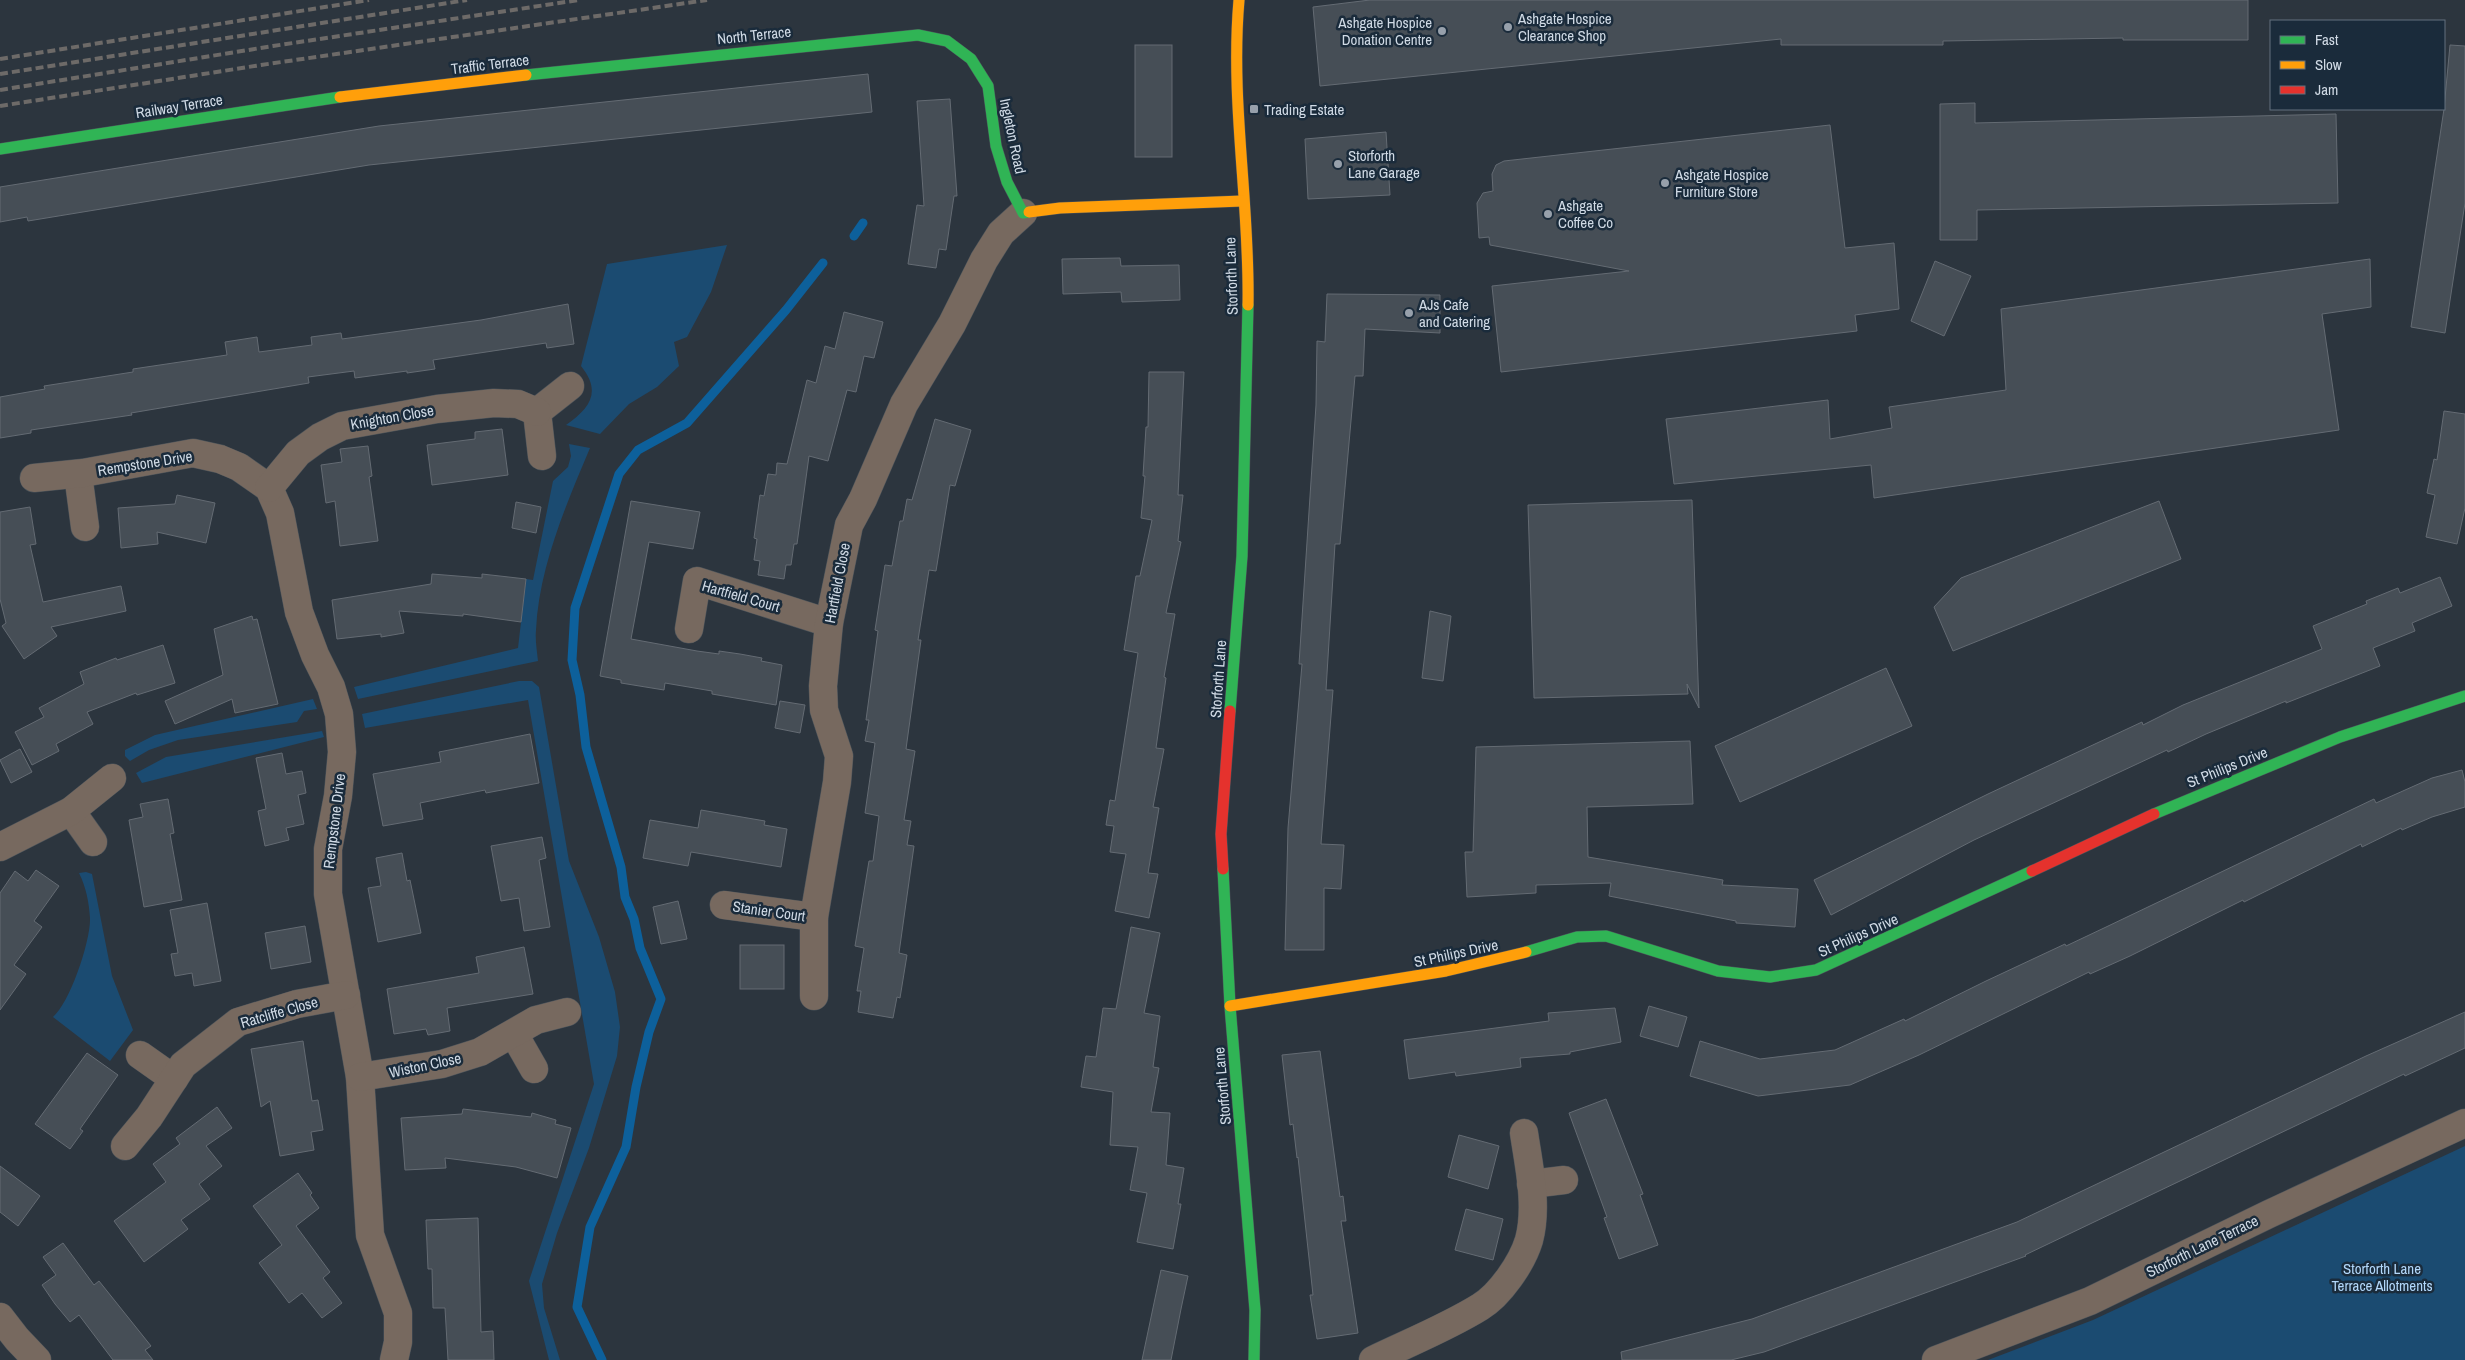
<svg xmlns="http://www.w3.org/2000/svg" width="2465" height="1360" viewBox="0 0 2465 1360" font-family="'Archivo Narrow',sans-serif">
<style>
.green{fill:#1b4b71}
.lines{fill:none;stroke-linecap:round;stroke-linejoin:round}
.stream{stroke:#0d609b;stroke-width:9}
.building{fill:#464e56;stroke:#646b73}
.street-casing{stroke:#4b535a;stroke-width:29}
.fast-casing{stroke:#4b535a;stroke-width:12}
.slow-casing{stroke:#4b535a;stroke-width:12}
.jam-casing{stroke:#4b535a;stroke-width:12}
.street{stroke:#77695f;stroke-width:28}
.fast{stroke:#30b455;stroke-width:11}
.slow{stroke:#ff9f0a;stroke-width:11}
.jam{stroke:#e5322d;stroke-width:11}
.rail{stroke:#6d6a68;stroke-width:4;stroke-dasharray:8 4;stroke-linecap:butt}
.poi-dot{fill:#97a0ab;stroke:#1a2b3b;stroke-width:2}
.labels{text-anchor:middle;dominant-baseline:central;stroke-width:5;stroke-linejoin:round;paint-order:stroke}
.poi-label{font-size:15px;fill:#d0dae5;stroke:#1a2b3b;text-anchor:start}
.street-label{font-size:15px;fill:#d0dae5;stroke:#1a2b3b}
.park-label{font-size:15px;fill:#b2d7fa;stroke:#1a2b3b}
</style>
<rect width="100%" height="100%" fill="#2c353e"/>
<g class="green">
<path d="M 727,245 L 711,292 L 687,337 L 674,342 L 679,366 L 657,387 L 629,404 L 600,434 L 566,425 C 590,408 602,392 581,366 L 607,264 Z"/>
<path d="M 569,444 L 590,448 C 566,505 539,567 536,630 C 535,640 537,651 538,661 L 358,699 L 354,687 L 518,648 L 526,579 L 533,580 L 553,481 L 568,467 L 571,456 Z"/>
<path d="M 519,681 L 532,681 L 539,687 L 569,861 L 599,937 L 615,992 L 620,1027 L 617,1056 L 589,1148 L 557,1233 L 542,1284 L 544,1308 L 560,1360 L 549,1360 L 529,1281 L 594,1084 L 528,700 L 365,728 L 362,714 Z"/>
<path d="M 313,699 L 317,709 L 304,711 L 297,722 L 178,740 L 149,750 L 130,761 L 125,756 L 125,750 L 155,735 Z"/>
<path d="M 322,731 L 324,737 L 142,783 L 136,773 L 166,757 Z"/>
<path d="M 86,872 L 92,874 L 112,976 L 133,1030 L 110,1061 L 53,1017 C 70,1003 91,940 90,918 C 89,902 86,887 79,873 Z"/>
<path d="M 2465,1146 L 2465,1360 L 1988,1360 L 2093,1320 Z"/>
</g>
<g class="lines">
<g class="stream">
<path d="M 854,236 L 863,223"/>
<path d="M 602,1360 L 577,1307 L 590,1227 L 626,1147 L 636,1087 L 649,1032 L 661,999 L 640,948 L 634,919 L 625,897 L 621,867 L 586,747 L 580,695 L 572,660 L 575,608 L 619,474 L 638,450 L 687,423 L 786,310 L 823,263"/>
</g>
</g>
<g class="building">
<path d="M 1370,0 L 2248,0 L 2248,40 L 2123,40 L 2123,38 L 1943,41 L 1943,45 L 1781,45 L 1781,39 L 1320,86 L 1313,7 Z"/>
<rect x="1135" y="45" width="37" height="112"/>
<path d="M 2450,45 L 2465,46 L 2465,203 L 2445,333 L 2411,327 L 2444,109 Z"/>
<path d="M 868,74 L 872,112 L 369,165 L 28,221 L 27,217 L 0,222 L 0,187 L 379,126 Z"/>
<path d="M 950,99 L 957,196 L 954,196 L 946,250 L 939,249 L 936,268 L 908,264 L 917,205 L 924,206 L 917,101 Z"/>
<path d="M 1975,103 L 1975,123 L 2336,114 L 2338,203 L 1977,210 L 1977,240 L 1940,240 L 1940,104 Z"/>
<path d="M 1830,125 L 1845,248 L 1894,243 L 1899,309 L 1855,315 L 1857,331 L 1501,372 L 1492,286 L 1629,271 L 1490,245 L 1489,237 L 1479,238 L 1477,203 L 1483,193 L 1493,191 L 1492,174 L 1496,165 L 1504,161 Z"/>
<path d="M 1386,132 L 1390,195 L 1308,199 L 1305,139 Z"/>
<path d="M 1120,258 L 1121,266 L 1179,265 L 1180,300 L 1122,302 L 1121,292 L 1063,294 L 1062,259 Z"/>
<path d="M 2370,259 L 2371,307 L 2322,314 L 2339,430 L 1874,498 L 1871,465 L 1674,484 L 1666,419 L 1828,400 L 1830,439 L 1892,428 L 1889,407 L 2006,390 L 2001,309 Z"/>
<path d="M 1935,261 L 1971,276 L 1944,336 L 1911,321 Z"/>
<path d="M 1327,294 L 1440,295 L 1440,333 L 1365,329 L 1363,376 L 1355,376 L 1340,544 L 1335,544 L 1326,690 L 1333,690 L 1321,844 L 1344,845 L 1341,889 L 1324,888 L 1324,950 L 1285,950 L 1288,828 L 1302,664 L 1299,664 L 1316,405 L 1317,341 L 1325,342 Z"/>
<path d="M 568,304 L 574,344 L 547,348 L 546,343 L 433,360 L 435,369 L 407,373 L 407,371 L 355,378 L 354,371 L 308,377 L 309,383 L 131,413 L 132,415 L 31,430 L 31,433 L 0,438 L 0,397 L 45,389 L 44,386 L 133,372 L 133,369 L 227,355 L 225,342 L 257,337 L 259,352 L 312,345 L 311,337 L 341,333 L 342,339 L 481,320 Z"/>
<path d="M 844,312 L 883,322 L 874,358 L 864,356 L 856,392 L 847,390 L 828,461 L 809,456 L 797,544 L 794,544 L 791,565 L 786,565 L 784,579 L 758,575 L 760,561 L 754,560 L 757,539 L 754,538 L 760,495 L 764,496 L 768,474 L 776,475 L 777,463 L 787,464 L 807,380 L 816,383 L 825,346 L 835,349 Z"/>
<path d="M 1149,372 L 1184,372 L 1178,495 L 1183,495 L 1178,541 L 1181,542 L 1166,613 L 1175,614 L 1164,677 L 1166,678 L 1156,748 L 1164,749 L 1153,807 L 1159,808 L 1148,873 L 1158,874 L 1149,918 L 1115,911 L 1126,854 L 1110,852 L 1114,826 L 1106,825 L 1110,800 L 1115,801 L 1138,653 L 1124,650 L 1136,576 L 1140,576 L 1152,520 L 1141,518 L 1145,476 L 1143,476 L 1146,427 L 1148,427 Z"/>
<path d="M 2444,411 L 2465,414 L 2465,508 L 2457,544 L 2426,537 L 2435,495 L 2427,493 L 2434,459 L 2437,460 Z"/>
<path d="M 935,419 L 971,430 L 955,486 L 950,485 L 936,571 L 929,570 L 918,640 L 921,640 L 906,749 L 915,751 L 904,820 L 911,821 L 907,845 L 914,846 L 899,953 L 907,955 L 900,998 L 897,997 L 893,1018 L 858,1012 L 861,991 L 857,991 L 864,948 L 855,946 L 869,861 L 873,861 L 879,816 L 865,813 L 875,743 L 865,741 L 869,720 L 866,720 L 878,631 L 875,630 L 885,565 L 892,566 L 900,521 L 903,521 L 907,499 L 912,500 Z"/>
<path d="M 502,429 L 508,475 L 432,485 L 427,445 L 475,439 L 475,432 Z"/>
<path d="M 368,446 L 372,476 L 369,477 L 378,541 L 340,546 L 335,501 L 326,503 L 321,465 L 342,462 L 340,449 Z"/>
<path d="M 177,495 L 215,503 L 206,543 L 157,532 L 158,544 L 121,548 L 118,508 L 175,504 Z"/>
<path d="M 1692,500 L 1699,708 L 1687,684 L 1688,694 L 1534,698 L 1528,505 Z"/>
<path d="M 631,501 L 700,512 L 693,549 L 649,542 L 631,639 L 697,651 L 719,654 L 719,651 L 740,654 L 762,658 L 761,661 L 782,665 L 776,705 L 712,694 L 712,691 L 665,683 L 664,690 L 621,683 L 621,680 L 600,676 Z"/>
<path d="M 2159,501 L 2181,559 L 1953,651 L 1934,607 L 1961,578 Z"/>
<path d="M 516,502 L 541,507 L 536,533 L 512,528 Z"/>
<path d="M 30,507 L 36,544 L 30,545 L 43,602 L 121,586 L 126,611 L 51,627 L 57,636 L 24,659 L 2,626 L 6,623 L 0,599 L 0,512 Z"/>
<path d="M 432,574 L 482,578 L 482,574 L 526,579 L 521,622 L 463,614 L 463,616 L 399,611 L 404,633 L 381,637 L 381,634 L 337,639 L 332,600 L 431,584 Z"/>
<path d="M 2440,577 L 2452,606 L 2412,623 L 2415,631 L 2373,648 L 2380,666 L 2286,703 L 2286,701 L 2206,734 L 2168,752 L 2167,750 L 1974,840 L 1831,915 L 1814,880 L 1988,794 L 2142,722 L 2143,725 L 2183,705 L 2322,649 L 2313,626 L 2367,604 L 2366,601 L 2398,588 L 2400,593 Z"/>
<path d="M 1430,611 L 1451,616 L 1443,681 L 1422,678 Z"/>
<path d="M 252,616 L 253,620 L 257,619 L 278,704 L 235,713 L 232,699 L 175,724 L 165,701 L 223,675 L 214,629 Z"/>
<path d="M 163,645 L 175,683 L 137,695 L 136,693 L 87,712 L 93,724 L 56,744 L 59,751 L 32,765 L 15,732 L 44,717 L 39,708 L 84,684 L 80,672 L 116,658 L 117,660 Z"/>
<path d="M 1886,668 L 1912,726 L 1740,802 L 1715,746 Z"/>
<path d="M 780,701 L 805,705 L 800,733 L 775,728 Z"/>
<path d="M 530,734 L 539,783 L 486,793 L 485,790 L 420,803 L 423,819 L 383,826 L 373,774 L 441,762 L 439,752 Z"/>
<path d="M 1690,741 L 1693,804 L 1587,807 L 1588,857 L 1723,880 L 1722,885 L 1798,889 L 1795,927 L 1736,923 L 1736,921 L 1609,896 L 1611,883 L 1536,885 L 1536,893 L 1467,897 L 1465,852 L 1473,852 L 1476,747 Z"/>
<path d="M 20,749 L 32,772 L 11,783 L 0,760 Z"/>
<path d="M 282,753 L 286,774 L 302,771 L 306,793 L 298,795 L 304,824 L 286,828 L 289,840 L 265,846 L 258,811 L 266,809 L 256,758 Z"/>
<path d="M 2462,770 L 2465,782 L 2465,807 L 2432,817 L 2402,830 L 2401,828 L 2362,847 L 2361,844 L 2244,902 L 2243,900 L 2130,956 L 2090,974 L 2089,972 L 1919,1055 L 1850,1085 L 1758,1096 L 1690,1076 L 1700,1041 L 1760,1059 L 1835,1050 L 1904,1019 L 1905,1021 L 1986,981 L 2065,944 L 2066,946 L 2104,928 L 2374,799 L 2376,803 L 2432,778 Z"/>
<path d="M 168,799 L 174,833 L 170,834 L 182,900 L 144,907 L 129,820 L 143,817 L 140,804 Z"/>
<path d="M 701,810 L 765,821 L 764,825 L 787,829 L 781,867 L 691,852 L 688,866 L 643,858 L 650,820 L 698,828 Z"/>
<path d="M 542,837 L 546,858 L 539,860 L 550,927 L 524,931 L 519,898 L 501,901 L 491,846 Z"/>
<path d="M 402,853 L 407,881 L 410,880 L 421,933 L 378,942 L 368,888 L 381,886 L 376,858 Z"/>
<path d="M 36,870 L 59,886 L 34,921 L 42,927 L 14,965 L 26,974 L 0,1010 L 0,893 L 15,871 L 28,881 Z"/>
<path d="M 678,901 L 687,939 L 661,944 L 653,907 Z"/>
<path d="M 207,903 L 221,981 L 194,986 L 192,973 L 175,976 L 171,954 L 178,953 L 170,910 Z"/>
<path d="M 305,926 L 311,962 L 271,969 L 265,933 Z"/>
<path d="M 1131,927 L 1160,933 L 1144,1013 L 1160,1016 L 1153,1067 L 1159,1068 L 1151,1112 L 1170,1113 L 1166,1165 L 1184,1168 L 1178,1204 L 1181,1204 L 1173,1249 L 1137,1242 L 1147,1193 L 1130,1190 L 1138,1147 L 1110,1145 L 1113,1092 L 1081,1087 L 1086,1056 L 1096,1057 L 1103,1008 L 1116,1009 Z"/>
<rect x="740" y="945" width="44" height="44"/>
<path d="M 524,947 L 533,994 L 447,1008 L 450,1031 L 428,1035 L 426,1029 L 394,1034 L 387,989 L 479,973 L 476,957 Z"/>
<path d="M 1649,1006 L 1687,1017 L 1678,1047 L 1640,1036 Z"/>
<path d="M 1615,1008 L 1621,1042 L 1570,1052 L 1570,1054 L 1520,1058 L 1521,1067 L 1456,1076 L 1455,1072 L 1409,1079 L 1404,1040 L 1549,1021 L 1548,1013 Z"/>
<path d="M 2465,1012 L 2465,1048 L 2405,1076 L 2404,1074 L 2025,1255 L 2026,1256 L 1764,1352 L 1731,1360 L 1622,1360 L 1621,1352 L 1752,1319 L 2017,1222 L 2366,1056 Z"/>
<path d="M 303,1041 L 312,1101 L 318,1100 L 323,1130 L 311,1132 L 314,1150 L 280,1156 L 270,1101 L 261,1107 L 251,1049 Z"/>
<path d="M 1320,1051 L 1340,1197 L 1343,1196 L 1346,1221 L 1341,1221 L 1358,1333 L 1317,1339 L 1310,1295 L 1313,1295 L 1298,1157 L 1297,1158 L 1293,1124 L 1290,1125 L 1282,1055 Z"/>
<path d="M 87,1053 L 118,1075 L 80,1129 L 83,1131 L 70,1149 L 35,1124 Z"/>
<path d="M 1606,1099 L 1643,1194 L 1640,1195 L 1658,1245 L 1619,1259 L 1604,1218 L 1607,1217 L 1569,1113 Z"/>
<path d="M 217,1107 L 232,1128 L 206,1146 L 222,1166 L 199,1184 L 210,1199 L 181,1220 L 188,1229 L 144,1262 L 114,1221 L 166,1182 L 153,1164 L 180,1144 L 176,1138 Z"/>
<path d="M 463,1109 L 531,1117 L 532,1113 L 556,1120 L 555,1124 L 571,1128 L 557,1178 L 516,1167 L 445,1158 L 446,1168 L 405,1170 L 401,1118 L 462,1114 Z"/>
<path d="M 1459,1135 L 1499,1146 L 1488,1189 L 1448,1177 Z"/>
<path d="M 0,1166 L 40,1196 L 18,1226 L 0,1212 Z"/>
<path d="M 298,1173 L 312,1193 L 310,1195 L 319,1208 L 296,1226 L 330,1272 L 323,1278 L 342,1303 L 322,1318 L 302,1293 L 289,1303 L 259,1263 L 282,1245 L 253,1206 Z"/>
<path d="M 1466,1209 L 1503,1219 L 1493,1260 L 1455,1250 Z"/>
<path d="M 478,1218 L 481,1332 L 493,1331 L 494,1360 L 448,1360 L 445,1308 L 433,1308 L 432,1269 L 428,1269 L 426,1220 Z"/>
<path d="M 63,1243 L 94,1285 L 99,1281 L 151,1346 L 145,1350 L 153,1360 L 113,1360 L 79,1315 L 70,1322 L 55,1304 L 42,1285 L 56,1275 L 43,1257 Z"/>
<path d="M 1161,1270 L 1188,1276 L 1181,1309 L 1171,1360 L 1142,1360 Z"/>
</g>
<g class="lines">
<defs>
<g id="street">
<path d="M 542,456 L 537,412 L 570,386"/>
<path d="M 78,474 L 85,527"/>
<path d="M 34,478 L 83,473 L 193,453 L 220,459 L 239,467 L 269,488 L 280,513 L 299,612 L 315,655 L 331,687 L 339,714 L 342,752 L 338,796 L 328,849 L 328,894 L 360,1077 L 370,1235 L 398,1313 L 398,1342 L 394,1360"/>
<path d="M 269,488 L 298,453 L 320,437 L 342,426 L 437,409 L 494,403 L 518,404 L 537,412"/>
<path d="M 689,629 L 697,581 L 829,623"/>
<path d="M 71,811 L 93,842"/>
<path d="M 0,847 L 71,811 L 112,778"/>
<path d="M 724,905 L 814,917"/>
<path d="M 814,996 L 814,917 L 837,782 L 839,756 L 824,710 L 823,686 L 829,623 L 849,525 L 863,499 L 904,404 L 952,324 L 984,260 L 1001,233 L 1023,213"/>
<path d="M 514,1034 L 534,1069"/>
<path d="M 140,1055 L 174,1079"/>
<path d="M 360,1077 L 442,1064 L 480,1052 L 536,1020 L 567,1012"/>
<path d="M 125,1146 L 149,1117 L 183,1065 L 238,1022 L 297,1004 L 346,995"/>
<path d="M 1531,1184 L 1564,1180"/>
<path d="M 0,1317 L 17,1339 L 37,1360"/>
<path d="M 1373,1360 C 1408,1343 1446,1328 1480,1307 C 1500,1295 1522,1263 1529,1240 C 1538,1206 1529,1167 1524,1133"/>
<path d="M 1936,1360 L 2090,1301 L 2269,1214 L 2465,1123"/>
</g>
<g id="fast">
<path d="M 526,75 L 918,35 L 947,41 L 971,59 L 988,86 L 996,146 L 1007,182 L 1023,213 L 1029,212"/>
<path d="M 0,149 L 340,97"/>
<path d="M 1230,711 L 1242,556 L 1248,305"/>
<path d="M 2154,814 L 2340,737 L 2465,696"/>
<path d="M 1223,869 L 1230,1006 L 1255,1310 L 1254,1360"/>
<path d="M 1526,952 L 1577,937 L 1606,936 L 1718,971 L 1770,977 L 1816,970 L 2032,871"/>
</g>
<g id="slow">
<path d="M 1239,0 C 1230,103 1250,203 1248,305"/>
<path d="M 340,97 L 526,75"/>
<path d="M 1029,212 L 1060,208 L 1242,201"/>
<path d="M 1230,1006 L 1446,971 L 1526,952"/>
</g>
<g id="jam">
<path d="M 1223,869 L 1221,834 L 1230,711"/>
<path d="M 2032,871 L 2154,814"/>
</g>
</defs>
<use href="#street" class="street-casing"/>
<use href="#fast" class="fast-casing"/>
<use href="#slow" class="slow-casing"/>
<use href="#jam" class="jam-casing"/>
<use href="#street" class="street"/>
<use href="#fast" class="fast"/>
<use href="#slow" class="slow"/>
<use href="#jam" class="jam"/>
<g class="rail">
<path d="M 0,59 L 369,0"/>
<path d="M 0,74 L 467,0"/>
<path d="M 0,90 L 273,46 L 579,0"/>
<path d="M 0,106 L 261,65 L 707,0"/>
</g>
</g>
<g class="poi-dot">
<circle cx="1508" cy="27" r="5"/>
<circle cx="1442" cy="31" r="5"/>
<rect x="1249" y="104" width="10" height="10" rx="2.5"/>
<circle cx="1338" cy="164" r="5"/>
<circle cx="1665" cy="183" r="5"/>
<circle cx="1548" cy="214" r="5"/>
<circle cx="1409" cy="313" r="5"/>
</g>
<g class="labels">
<g class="poi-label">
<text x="1518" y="18">Ashgate Hospice<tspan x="1518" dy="17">Clearance Shop</tspan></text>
<text x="1432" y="22" text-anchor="end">Ashgate Hospice<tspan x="1432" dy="17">Donation Centre</tspan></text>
<text x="1264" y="109">Trading Estate</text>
<text x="1348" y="155">Storforth<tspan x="1348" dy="17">Lane Garage</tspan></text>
<text x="1675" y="174">Ashgate Hospice<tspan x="1675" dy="17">Furniture Store</tspan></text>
<text x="1558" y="205">Ashgate<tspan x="1558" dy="17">Coffee Co</tspan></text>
<text x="1419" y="304">AJs Cafe<tspan x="1419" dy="17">and Catering</tspan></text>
</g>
<g class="street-label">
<text transform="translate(754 35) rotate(-6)">North Terrace</text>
<text transform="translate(490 64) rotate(-7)">Traffic Terrace</text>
<text transform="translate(179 106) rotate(-9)">Railway Terrace</text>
<text transform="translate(1013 136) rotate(78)">Ingleton Road</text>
<text transform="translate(1231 276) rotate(-92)">Storforth Lane</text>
<text transform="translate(392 417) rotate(-10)">Knighton Close</text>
<text transform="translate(145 463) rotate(-9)">Rempstone Drive</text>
<text transform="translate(837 583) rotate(-79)">Hartfield Close</text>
<text transform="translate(741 596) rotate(16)">Hartfield Court</text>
<text transform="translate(1218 679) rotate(-86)">Storforth Lane</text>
<text transform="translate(2227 767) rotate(-22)">St Philips Drive</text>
<text transform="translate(334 821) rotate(-83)">Rempstone Drive</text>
<text transform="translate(769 911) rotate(8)">Stanier Court</text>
<text transform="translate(1858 935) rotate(-24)">St Philips Drive</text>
<text transform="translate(1456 953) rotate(-12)">St Philips Drive</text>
<text transform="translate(279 1012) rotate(-16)">Ratcliffe Close</text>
<text transform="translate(425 1065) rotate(-12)">Wiston Close</text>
<text transform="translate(1222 1086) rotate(-95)">Storforth Lane</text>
<text transform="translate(2202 1246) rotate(-26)">Storforth Lane Terrace</text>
</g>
<g class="park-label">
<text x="2382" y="1268">Storforth Lane<tspan x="2382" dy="17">Terrace Allotments</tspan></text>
</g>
</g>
<rect x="2270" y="20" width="175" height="90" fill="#1a2b3b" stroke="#63717f"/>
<rect x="2280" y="36" width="25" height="8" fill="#30b455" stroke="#63717f"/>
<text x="2315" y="45" font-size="15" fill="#d0dae5">Fast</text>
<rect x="2280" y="61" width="25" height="8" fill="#ff9f0a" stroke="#63717f"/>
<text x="2315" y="70" font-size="15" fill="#d0dae5">Slow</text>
<rect x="2280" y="86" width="25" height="8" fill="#e5322d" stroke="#63717f"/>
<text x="2315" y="95" font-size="15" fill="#d0dae5">Jam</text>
</svg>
